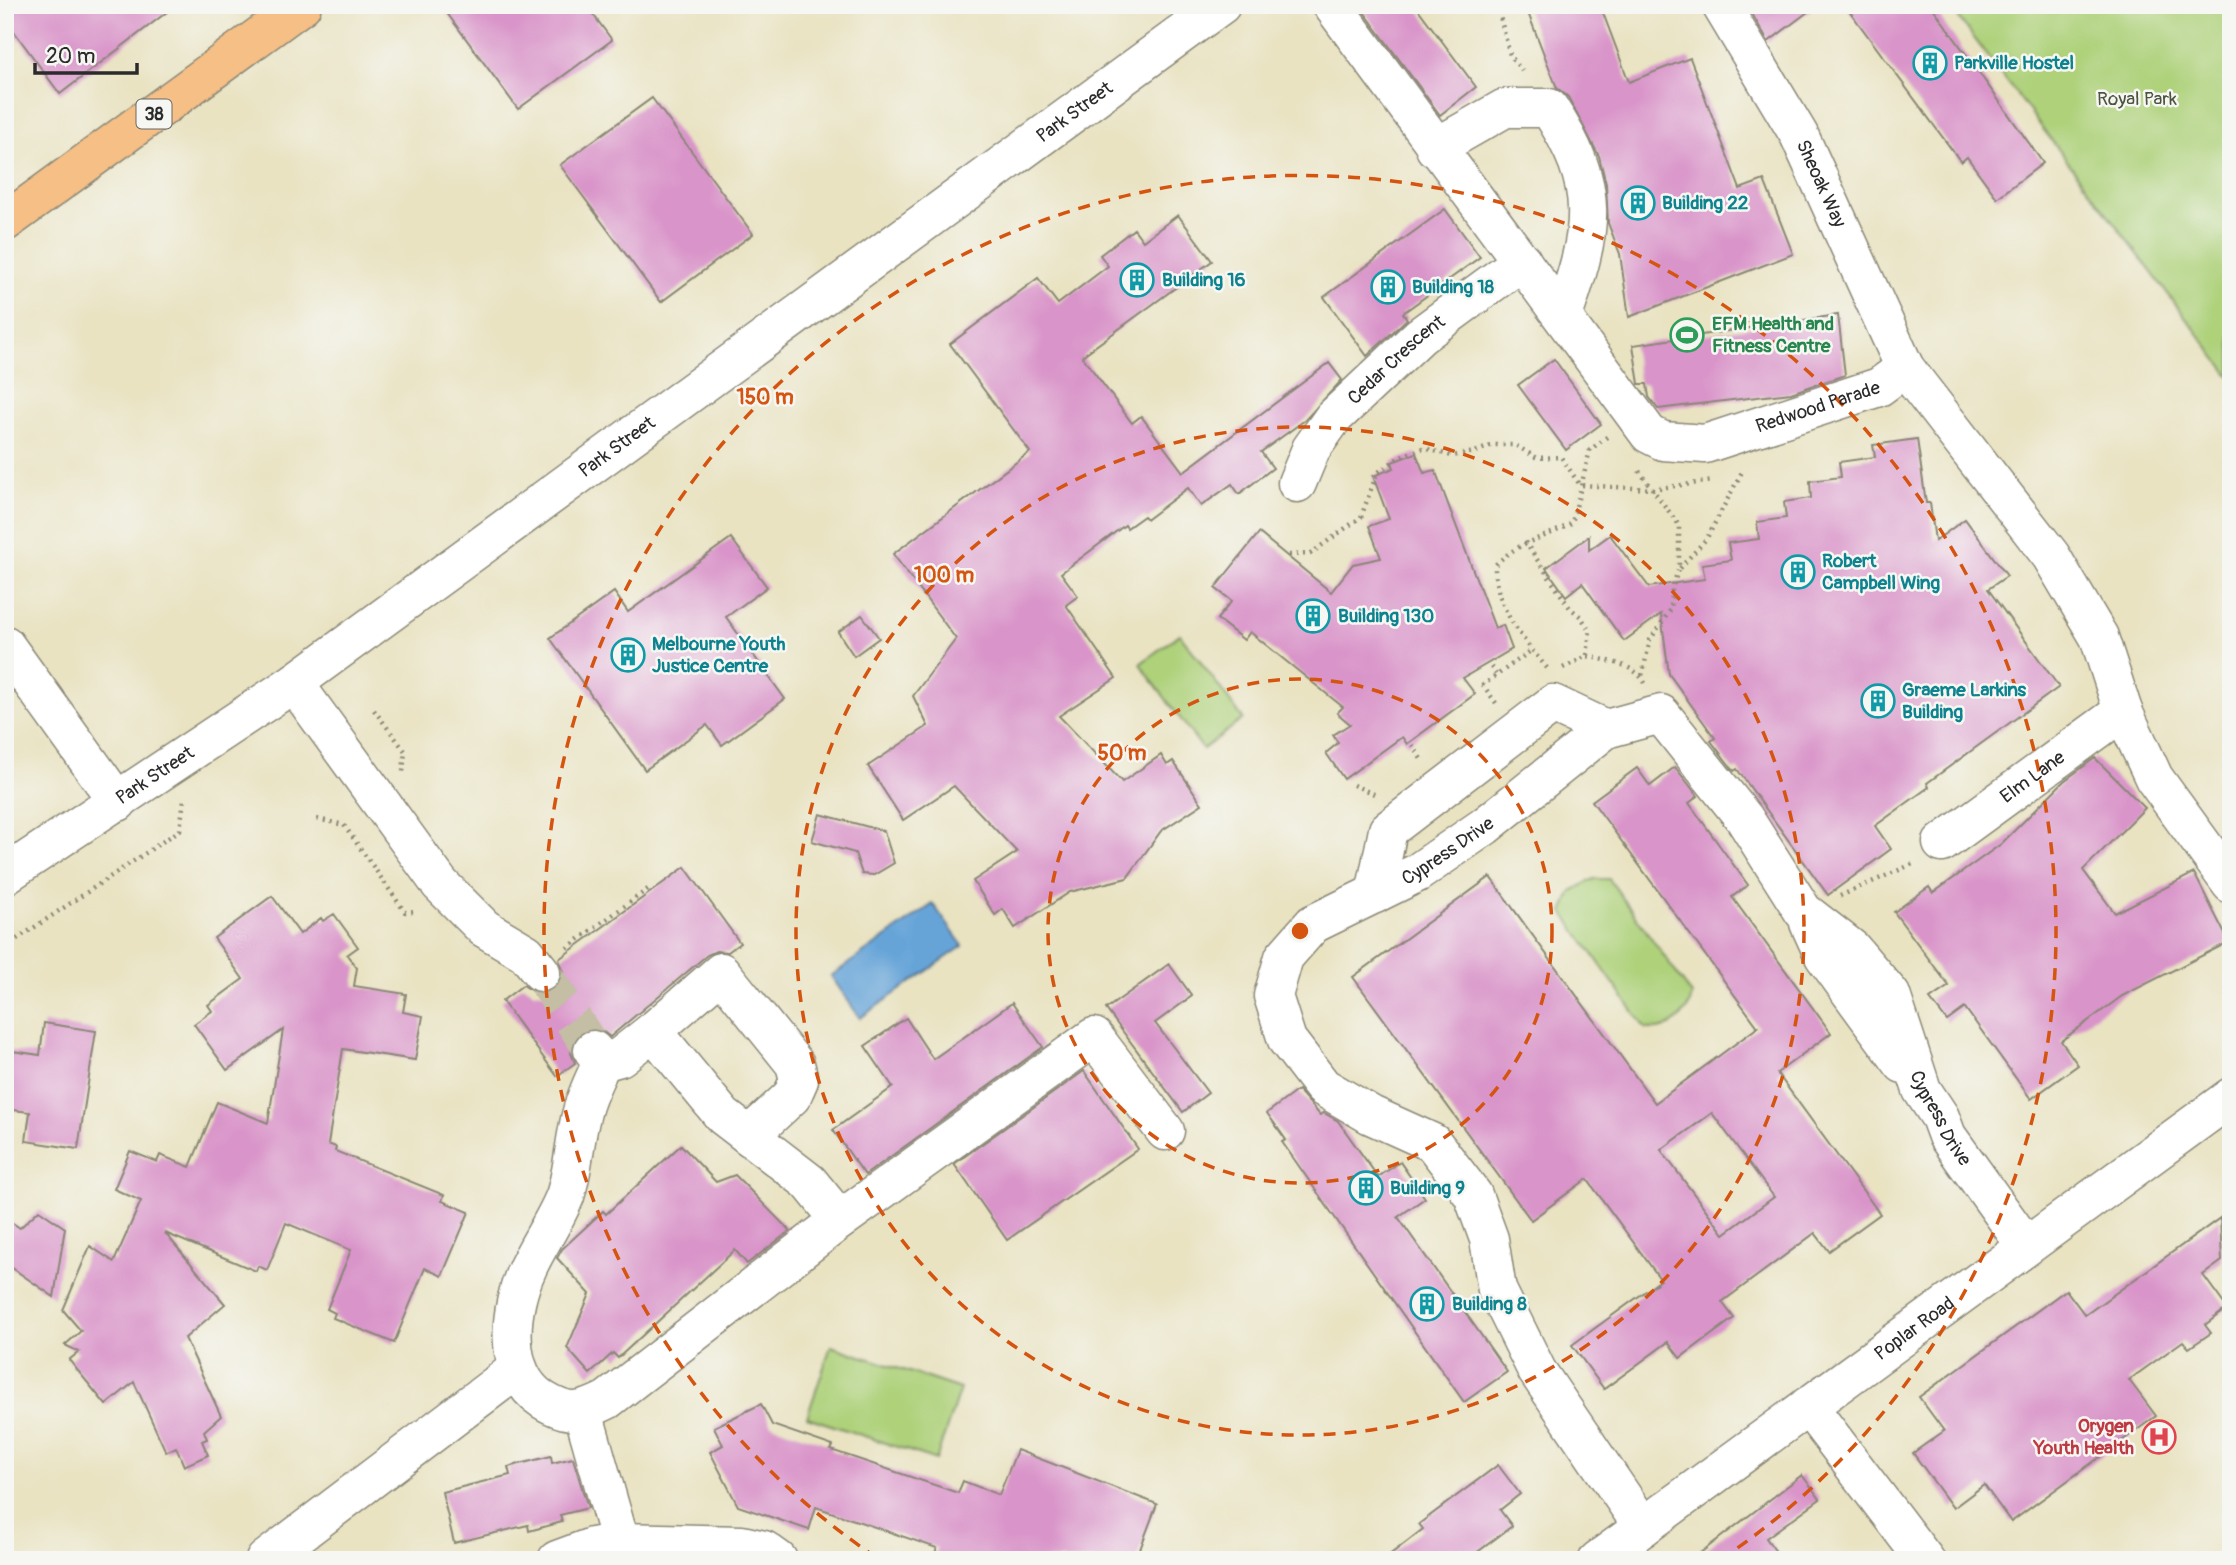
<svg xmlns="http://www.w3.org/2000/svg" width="2236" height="1565" viewBox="0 0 2236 1565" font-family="Pangolin,sans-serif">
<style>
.green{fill:#aed17a;stroke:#6c7e52;stroke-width:2}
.water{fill:#66a4d8;stroke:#486882;stroke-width:2}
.building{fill:#d994c9;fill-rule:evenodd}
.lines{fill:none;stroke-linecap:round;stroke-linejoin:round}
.minor-tunnel{stroke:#c3bea4;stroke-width:38;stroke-dasharray:38 19;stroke-linecap:butt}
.minor-casing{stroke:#8a8776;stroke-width:41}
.major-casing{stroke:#8a8776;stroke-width:41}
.path{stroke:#8a8776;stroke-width:4.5;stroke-dasharray:2 5;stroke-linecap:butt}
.minor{stroke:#fff;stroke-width:38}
.major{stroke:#f5bf86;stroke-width:38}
.ring{fill:none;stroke:#d5540f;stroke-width:3.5;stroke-dasharray:12 9}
.labels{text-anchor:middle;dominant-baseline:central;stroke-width:5;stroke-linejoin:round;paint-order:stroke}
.shield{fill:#f6f6f2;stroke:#686867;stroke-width:2}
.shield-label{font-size:18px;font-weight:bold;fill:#2b2b2b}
.culture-label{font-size:19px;font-weight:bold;fill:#0d838f;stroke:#f6f6f2;text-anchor:start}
.park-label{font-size:19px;fill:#4c543f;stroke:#f6f6f2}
.street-label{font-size:19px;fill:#2b2b2b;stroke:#f6f6f2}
.leisure-label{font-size:19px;font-weight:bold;fill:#27864d;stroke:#f6f6f2;text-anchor:start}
.health-label{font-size:19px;font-weight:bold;fill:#be3a42;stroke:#f6f6f2;text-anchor:end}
.centre{fill:#d5540f;stroke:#f6f6f2;stroke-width:3.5}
.ring-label{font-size:21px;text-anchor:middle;font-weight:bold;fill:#d5540f;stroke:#f6f6f2;stroke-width:5;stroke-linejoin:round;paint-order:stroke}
</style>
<rect width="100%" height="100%" fill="#f6f6f2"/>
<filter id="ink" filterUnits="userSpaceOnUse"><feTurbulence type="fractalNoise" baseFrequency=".0143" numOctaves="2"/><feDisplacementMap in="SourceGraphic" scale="14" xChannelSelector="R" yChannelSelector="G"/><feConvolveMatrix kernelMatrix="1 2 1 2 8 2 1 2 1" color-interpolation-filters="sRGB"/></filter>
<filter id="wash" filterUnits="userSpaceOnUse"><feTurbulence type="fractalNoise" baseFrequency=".00686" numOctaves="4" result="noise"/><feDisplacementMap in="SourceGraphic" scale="28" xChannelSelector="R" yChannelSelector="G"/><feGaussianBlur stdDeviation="1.57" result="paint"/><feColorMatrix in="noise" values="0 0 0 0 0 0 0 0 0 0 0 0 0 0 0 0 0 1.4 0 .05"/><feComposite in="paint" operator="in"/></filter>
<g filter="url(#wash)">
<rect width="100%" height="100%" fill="#e9e3c2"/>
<g class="green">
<path d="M 1949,5 L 2231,5 L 2231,377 Z"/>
<path d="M 1180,634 L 1243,719 L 1203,749 L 1140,664 Z"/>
<path d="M 1594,879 L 1609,879 L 1692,995 C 1689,1016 1666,1034 1645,1028 L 1563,912 L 1572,891 Z"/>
<path d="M 831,1346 L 960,1389 L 936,1460 L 807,1417 Z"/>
</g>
<path class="water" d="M 933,904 L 963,946 L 860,1018 L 831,976 Z"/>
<g id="blocks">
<g class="building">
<path d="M 5,5 L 176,5 L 60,94 L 5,19 Z"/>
<path d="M 441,5 L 586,5 L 612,40 L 518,109 Z"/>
<path d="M 1359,5 L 1415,5 L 1476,87 L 1440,115 Z"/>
<path d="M 1525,5 L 1600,5 L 1629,82 L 1690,58 L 1740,189 L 1764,180 L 1793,254 L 1629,317 L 1620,254 L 1608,223 L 1606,184 L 1599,156 L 1568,97 L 1557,88 Z"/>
<path d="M 1747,5 L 1817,5 L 1768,42 Z"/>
<path d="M 1845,5 L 1931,5 L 2043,163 L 1997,198 L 1967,157 L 1961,162 Z"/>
<path d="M 652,98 L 753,234 L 661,302 L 560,165 Z"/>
<path d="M 1445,209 L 1480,257 L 1403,313 L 1407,319 L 1367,356 L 1324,297 Z"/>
<path d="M 1178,215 L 1212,261 L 1082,356 L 1132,423 L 1141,416 L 1183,472 L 1329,363 L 1342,380 L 1305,420 L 1261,452 L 1273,468 L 1239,494 L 1232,484 L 1201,506 L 1188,488 L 1147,519 L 1144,516 L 1127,528 L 1125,525 L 1061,573 L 1078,596 L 1066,605 L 1116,678 L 1059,716 L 1122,782 L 1161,755 L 1167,765 L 1173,761 L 1202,804 L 1161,831 L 1127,878 L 1070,892 L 1015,928 L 1003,909 L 995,915 L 973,881 L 1017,852 L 954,786 L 903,820 L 868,766 L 928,726 L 913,696 L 956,639 L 893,554 L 1030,452 L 950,344 L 1038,278 L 1058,304 L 1108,266 L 1100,255 L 1134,229 L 1143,241 Z"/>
<path d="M 1838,315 L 1845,375 L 1791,393 L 1658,409 L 1649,397 L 1647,384 L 1639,384 L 1633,345 Z"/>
<path d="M 1554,359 L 1601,424 L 1566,450 L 1518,385 Z"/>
<path d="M 1917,439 L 1926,503 L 1930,503 L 1935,541 L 1965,519 L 2007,576 L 1988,589 L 2059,687 L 1927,783 L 1929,787 L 1875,826 L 1891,849 L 1828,895 L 1737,769 L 1734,771 L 1711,741 L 1715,738 L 1669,674 L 1661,614 L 1624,641 L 1582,583 L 1566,596 L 1546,568 L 1589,536 L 1589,550 L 1610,535 L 1649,587 L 1705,579 L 1702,564 L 1731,560 L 1728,543 L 1759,539 L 1757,522 L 1786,518 L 1784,502 L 1811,498 L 1810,481 L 1841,477 L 1839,462 L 1875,457 L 1873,445 Z"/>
<path d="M 1416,453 L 1424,473 L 1435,470 L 1495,628 L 1503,625 L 1512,649 L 1463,678 L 1475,694 L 1407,744 L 1402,737 L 1344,779 L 1326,753 L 1338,743 L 1333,735 L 1350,724 L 1337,713 L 1343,707 L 1250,632 L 1244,640 L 1217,619 L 1232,601 L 1215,588 L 1259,533 L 1331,592 L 1353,564 L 1381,558 L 1369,526 L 1389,519 L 1373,476 L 1394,468 L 1392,462 Z"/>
<path d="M 731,538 L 767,587 L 726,617 L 785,699 L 722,745 L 707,725 L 645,770 L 550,638 L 614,592 L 628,612 Z"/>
<path d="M 862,615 L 879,638 L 854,656 L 838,632 Z"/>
<path d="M 2095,758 L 2145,808 L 2083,870 L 2115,913 L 2194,873 L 2229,942 L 2122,996 L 2061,1041 L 2078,1065 L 2031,1099 L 1965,1008 L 1947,1021 L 1930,999 L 1949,986 L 1894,912 L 1929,887 L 1933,893 L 2001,844 L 2064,781 Z"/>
<path d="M 1675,767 L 1698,796 L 1689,803 L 1748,885 L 1732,897 L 1831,1033 L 1777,1073 L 1880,1214 L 1829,1251 L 1815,1233 L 1722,1302 L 1734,1318 L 1680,1358 L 1668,1342 L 1604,1389 L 1572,1345 L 1661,1280 L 1587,1179 L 1531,1220 L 1353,977 L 1490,877 L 1655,1103 L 1758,1027 L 1592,801 L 1637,768 L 1650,786 ZM 1712,1113 L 1774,1197 L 1724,1234 L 1661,1150 Z"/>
<path d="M 820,814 L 884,831 L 894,863 L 874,875 L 862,874 L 855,853 L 812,841 Z"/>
<path d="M 685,867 L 740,943 L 728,952 L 716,951 L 707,955 L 610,1037 L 601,1030 L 591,1028 L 580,1032 L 573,1042 L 571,1053 L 575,1063 L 557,1076 L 502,1001 L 523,985 L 534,992 L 545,993 L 554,990 L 561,979 L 563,970 L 559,959 Z"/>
<path d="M 272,896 L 300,934 L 321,918 L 323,921 L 334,914 L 358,947 L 347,955 L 357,968 L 354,986 L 406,994 L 403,1012 L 423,1016 L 415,1060 L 343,1049 L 328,1144 L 336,1147 L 335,1151 L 444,1195 L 442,1201 L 469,1212 L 442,1276 L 425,1268 L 394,1343 L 333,1318 L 335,1313 L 327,1309 L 351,1250 L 286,1223 L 267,1270 L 258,1266 L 256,1271 L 165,1233 L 225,1304 L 185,1338 L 221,1416 L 204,1431 L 207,1439 L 202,1441 L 208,1455 L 184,1466 L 176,1447 L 166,1452 L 134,1382 L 106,1405 L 69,1360 L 79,1352 L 65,1345 L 81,1331 L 63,1310 L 90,1246 L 114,1262 L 141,1201 L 114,1189 L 130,1151 L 157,1162 L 160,1155 L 190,1167 L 217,1102 L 268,1123 L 283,1030 L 227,1070 L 194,1024 L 212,1011 L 208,1005 L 243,979 L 214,938 Z"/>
<path d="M 1169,964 L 1192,996 L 1155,1023 L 1208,1093 L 1183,1112 L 1106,1009 Z"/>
<path d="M 1012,1003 L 1043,1047 L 865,1175 L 833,1130 L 893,1087 L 865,1046 L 906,1018 L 933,1059 Z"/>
<path d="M 44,1023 L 96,1031 L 78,1149 L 26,1141 L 30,1112 L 5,1109 L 5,1050 L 40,1055 Z"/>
<path d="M 1084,1071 L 1138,1149 L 1007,1240 L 954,1164 Z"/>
<path d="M 1298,1090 L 1320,1115 L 1324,1113 L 1338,1121 L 1378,1177 L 1400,1162 L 1425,1198 L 1398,1217 L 1507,1372 L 1464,1402 L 1282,1142 L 1286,1140 L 1267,1113 Z"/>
<path d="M 681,1145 L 716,1182 L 735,1175 L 790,1231 L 747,1264 L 735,1250 L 618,1358 L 613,1353 L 590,1374 L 567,1348 L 590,1294 L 557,1258 L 562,1249 L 603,1211 L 606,1214 Z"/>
<path d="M 39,1210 L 65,1228 L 54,1297 L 5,1263 L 5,1218 L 20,1228 Z"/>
<path d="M 2220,1218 L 2222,1261 L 2203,1275 L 2227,1308 L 2205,1325 L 2211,1333 L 2189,1348 L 2183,1341 L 2129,1380 L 2156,1416 L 2011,1522 L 1984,1485 L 1953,1508 L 1913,1453 L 1944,1431 L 1919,1397 L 2066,1290 L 2085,1315 Z"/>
<path d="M 761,1404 L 772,1425 L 833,1446 L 831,1450 L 958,1493 L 963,1481 L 999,1495 L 1017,1450 L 1157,1504 L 1136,1560 L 932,1560 L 937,1548 L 816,1507 L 809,1530 L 738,1506 L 710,1452 L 723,1445 L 714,1427 Z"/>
<path d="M 551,1456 L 552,1463 L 573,1458 L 588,1508 L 560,1515 L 562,1522 L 529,1531 L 528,1525 L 454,1543 L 442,1492 L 510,1475 L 508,1467 Z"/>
<path d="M 1498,1465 L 1520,1494 L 1500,1510 L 1512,1526 L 1467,1560 L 1383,1560 L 1423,1529 L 1419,1524 Z"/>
<path d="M 1802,1475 L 1820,1499 L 1766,1538 L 1782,1560 L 1691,1560 Z"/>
</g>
</g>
</g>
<g filter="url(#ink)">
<use href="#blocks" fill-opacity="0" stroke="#8a8776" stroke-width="2"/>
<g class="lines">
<path class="minor-tunnel" d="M 541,972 L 593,1050"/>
<defs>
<g id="minor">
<path id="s1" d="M 1332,5 L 1649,434 L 1663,441 L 1705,444 L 1879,387 L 1905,368"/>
<path id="s2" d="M 1721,5 L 1799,135 L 1905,368 L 2051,556 L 2099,637 L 2123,711 L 2154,778 L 2231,884"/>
<path d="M 1435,148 L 1505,108 L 1549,108 C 1602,189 1593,229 1563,316"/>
<path id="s3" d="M 1297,483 L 1311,449 L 1333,418 L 1420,336 L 1522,261"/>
<path d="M 5,645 L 118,802"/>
<path d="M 294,683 L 440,884 L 484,928 L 526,953 L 541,972"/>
<path id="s4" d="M 1942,843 L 2123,711"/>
<path id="s5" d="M 5,875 L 294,683 L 1221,5"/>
<path d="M 1375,894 L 1388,830 L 1553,704 L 1606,729"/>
<path d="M 1809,923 L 1824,956 L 1903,1064"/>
<path d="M 653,1031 L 721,972 L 795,1064 L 799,1080 L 792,1096 L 749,1136"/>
<path d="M 593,1050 L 602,1062 C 595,1078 586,1095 582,1112 C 574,1139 574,1169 565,1196 C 555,1221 539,1243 528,1267 C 509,1307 501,1373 543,1400 C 569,1416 581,1413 607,1400 L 840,1220 L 1094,1037 L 1165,1131"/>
<path d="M 602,1062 L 620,1057 L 653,1031 L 723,1116 L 809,1182 L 840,1220"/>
<path d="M 1808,1406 L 1925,1560"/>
<path d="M 583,1412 L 620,1542"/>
<path id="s6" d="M 1643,1527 L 1537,1371 L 1497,1290 L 1489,1239 L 1473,1195 L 1433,1143 L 1371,1115 L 1323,1087 L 1287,1040 L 1273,996 L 1284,957 L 1313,924 L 1417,873 L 1485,826 L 1606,729 L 1661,714 L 1744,818 L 1803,911 L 1852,949 L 1891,995 L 1922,1090 L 1940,1117 L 1947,1136 L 2026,1246"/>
<path d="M 265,1560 L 516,1370"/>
<path d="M 557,1560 L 592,1547 L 620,1542 L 742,1545 L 764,1550 L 778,1560"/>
<path id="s7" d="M 1598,1560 L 2231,1097"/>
</g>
<path id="major" d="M 5,222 L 302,5"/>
</defs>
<use href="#minor" class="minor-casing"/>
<use href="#major" class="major-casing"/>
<g class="path">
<path d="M 1497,5 L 1510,55 L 1522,71"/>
<path d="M 1639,471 L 1679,525 L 1679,568 L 1672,588 L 1671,609 L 1650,640 L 1642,676"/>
<path d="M 1525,542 L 1570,608 L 1581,617 L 1590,631 L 1587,656"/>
<path d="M 1289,555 L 1310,554 L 1361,517 L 1377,473 L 1401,456 L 1424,448 L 1452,456 L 1475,452 L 1493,445 L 1515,445 L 1537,458 L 1561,457 L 1580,485 L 1652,489 L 1713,481"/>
<path d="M 1680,568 L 1707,538 L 1743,470"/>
<path d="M 1491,667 L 1496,674"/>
<path d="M 1547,668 C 1522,638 1494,606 1495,565 C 1523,538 1541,541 1572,523 L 1590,450 L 1608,436"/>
<path d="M 1563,668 L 1587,656 C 1606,661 1634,663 1645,683"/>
<path d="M 1496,703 L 1483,685 L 1532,650"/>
<path d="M 374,710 L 405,751 L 403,772"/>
<path d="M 1412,745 L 1421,759"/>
<path d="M 1353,785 L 1374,794"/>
<path d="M 317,819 L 344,825 L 405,912 L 417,911"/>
<path d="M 1840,896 L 1915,863"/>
<path d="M 5,947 L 180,830 L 184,799"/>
<path d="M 567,948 L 648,889"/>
</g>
<use href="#minor" class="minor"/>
<use href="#major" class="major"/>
</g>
</g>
<g class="ring">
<circle cx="1300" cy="931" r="252"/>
<circle cx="1300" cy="931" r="504"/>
<path d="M877 1558A756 756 0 1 1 1723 1558"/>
</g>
<defs>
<symbol id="building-ring" viewBox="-11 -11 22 22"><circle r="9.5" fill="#f6f6f2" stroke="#0f9aa8" stroke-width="1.5"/><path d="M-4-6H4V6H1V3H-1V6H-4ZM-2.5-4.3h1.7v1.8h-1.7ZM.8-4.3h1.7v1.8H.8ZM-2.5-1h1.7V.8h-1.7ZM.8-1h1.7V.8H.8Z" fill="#0f9aa8"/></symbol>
<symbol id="stadium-ring" viewBox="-11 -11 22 22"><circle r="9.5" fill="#f6f6f2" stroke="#2e9e5b" stroke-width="1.5"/><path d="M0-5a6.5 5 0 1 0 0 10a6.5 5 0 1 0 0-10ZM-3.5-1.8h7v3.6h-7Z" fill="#2e9e5b"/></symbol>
<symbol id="hospital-ring" viewBox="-11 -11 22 22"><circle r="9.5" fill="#f6f6f2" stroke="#e0444e" stroke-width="1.5"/><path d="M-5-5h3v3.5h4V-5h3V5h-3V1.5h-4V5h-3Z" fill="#e0444e"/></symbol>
</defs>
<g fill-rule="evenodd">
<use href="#building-ring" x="1911" y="44" width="38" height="38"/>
<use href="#building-ring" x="1619" y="184" width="38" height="38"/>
<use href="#building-ring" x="1118" y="261" width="38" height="38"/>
<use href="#building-ring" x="1369" y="268" width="38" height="38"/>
<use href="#stadium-ring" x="1668" y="316" width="38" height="38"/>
<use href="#building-ring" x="1779" y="553" width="38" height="38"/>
<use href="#building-ring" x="1294" y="597" width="38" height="38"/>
<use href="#building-ring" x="609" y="636" width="38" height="38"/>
<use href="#building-ring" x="1859" y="682" width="38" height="38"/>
<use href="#building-ring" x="1347" y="1169" width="38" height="38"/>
<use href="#building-ring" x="1408" y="1285" width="38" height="38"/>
<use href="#hospital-ring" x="2140" y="1418" width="38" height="38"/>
</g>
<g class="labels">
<rect class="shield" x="136.5" y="99.5" width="35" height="29" rx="5"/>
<g class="shield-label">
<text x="154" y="114">38</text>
</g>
<g class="culture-label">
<text x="1954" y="63">Parkville Hostel</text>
<text x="1662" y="203">Building 22</text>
<text x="1162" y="280">Building 16</text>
<text x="1412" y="287">Building 18</text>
<text x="1822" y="561">Robert<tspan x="1822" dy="22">Campbell Wing</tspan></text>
<text x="1338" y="616">Building 130</text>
<text x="652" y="644">Melbourne Youth<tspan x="652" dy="22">Justice Centre</tspan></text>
<text x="1902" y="690">Graeme Larkins<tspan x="1902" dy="22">Building</tspan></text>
<text x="1390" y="1188">Building 9</text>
<text x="1452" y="1304">Building 8</text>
</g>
<g class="park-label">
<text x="2137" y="99">Royal Park</text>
</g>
<g class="street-label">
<text stroke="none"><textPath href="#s5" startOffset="1314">Park Street</textPath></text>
<text stroke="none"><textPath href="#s2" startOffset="205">Sheoak Way</textPath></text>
<text stroke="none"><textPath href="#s3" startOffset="161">Cedar Crescent</textPath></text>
<text stroke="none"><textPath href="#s1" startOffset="710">Redwood Parade</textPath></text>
<text stroke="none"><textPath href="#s5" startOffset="747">Park Street</textPath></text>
<text stroke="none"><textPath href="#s5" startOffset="180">Park Street</textPath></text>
<text stroke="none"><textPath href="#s4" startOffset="112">Elm Lane</textPath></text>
<text stroke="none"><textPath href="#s6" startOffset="910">Cypress Drive</textPath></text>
<text stroke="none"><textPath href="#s6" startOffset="1666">Cypress Drive</textPath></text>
<text stroke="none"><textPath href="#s7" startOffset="392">Poplar Road</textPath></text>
</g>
<g class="leisure-label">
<text x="1712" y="324">EFM Health and<tspan x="1712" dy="22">Fitness Centre</tspan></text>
</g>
<g class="health-label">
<text x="2134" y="1426">Orygen<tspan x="2134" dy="22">Youth Health</tspan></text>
</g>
</g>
<circle cx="1300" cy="931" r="10" class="centre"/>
<g class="ring-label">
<text x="765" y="404">150 m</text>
<text x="944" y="582">100 m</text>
<text x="1122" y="760">50 m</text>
</g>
<rect width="2236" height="1565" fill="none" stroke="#f6f6f2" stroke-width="28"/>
<path d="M35 63v10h102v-10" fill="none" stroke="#2b2b2b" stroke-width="3.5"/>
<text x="46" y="63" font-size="21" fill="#2b2b2b" stroke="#f6f6f2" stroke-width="5" paint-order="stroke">20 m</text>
</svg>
